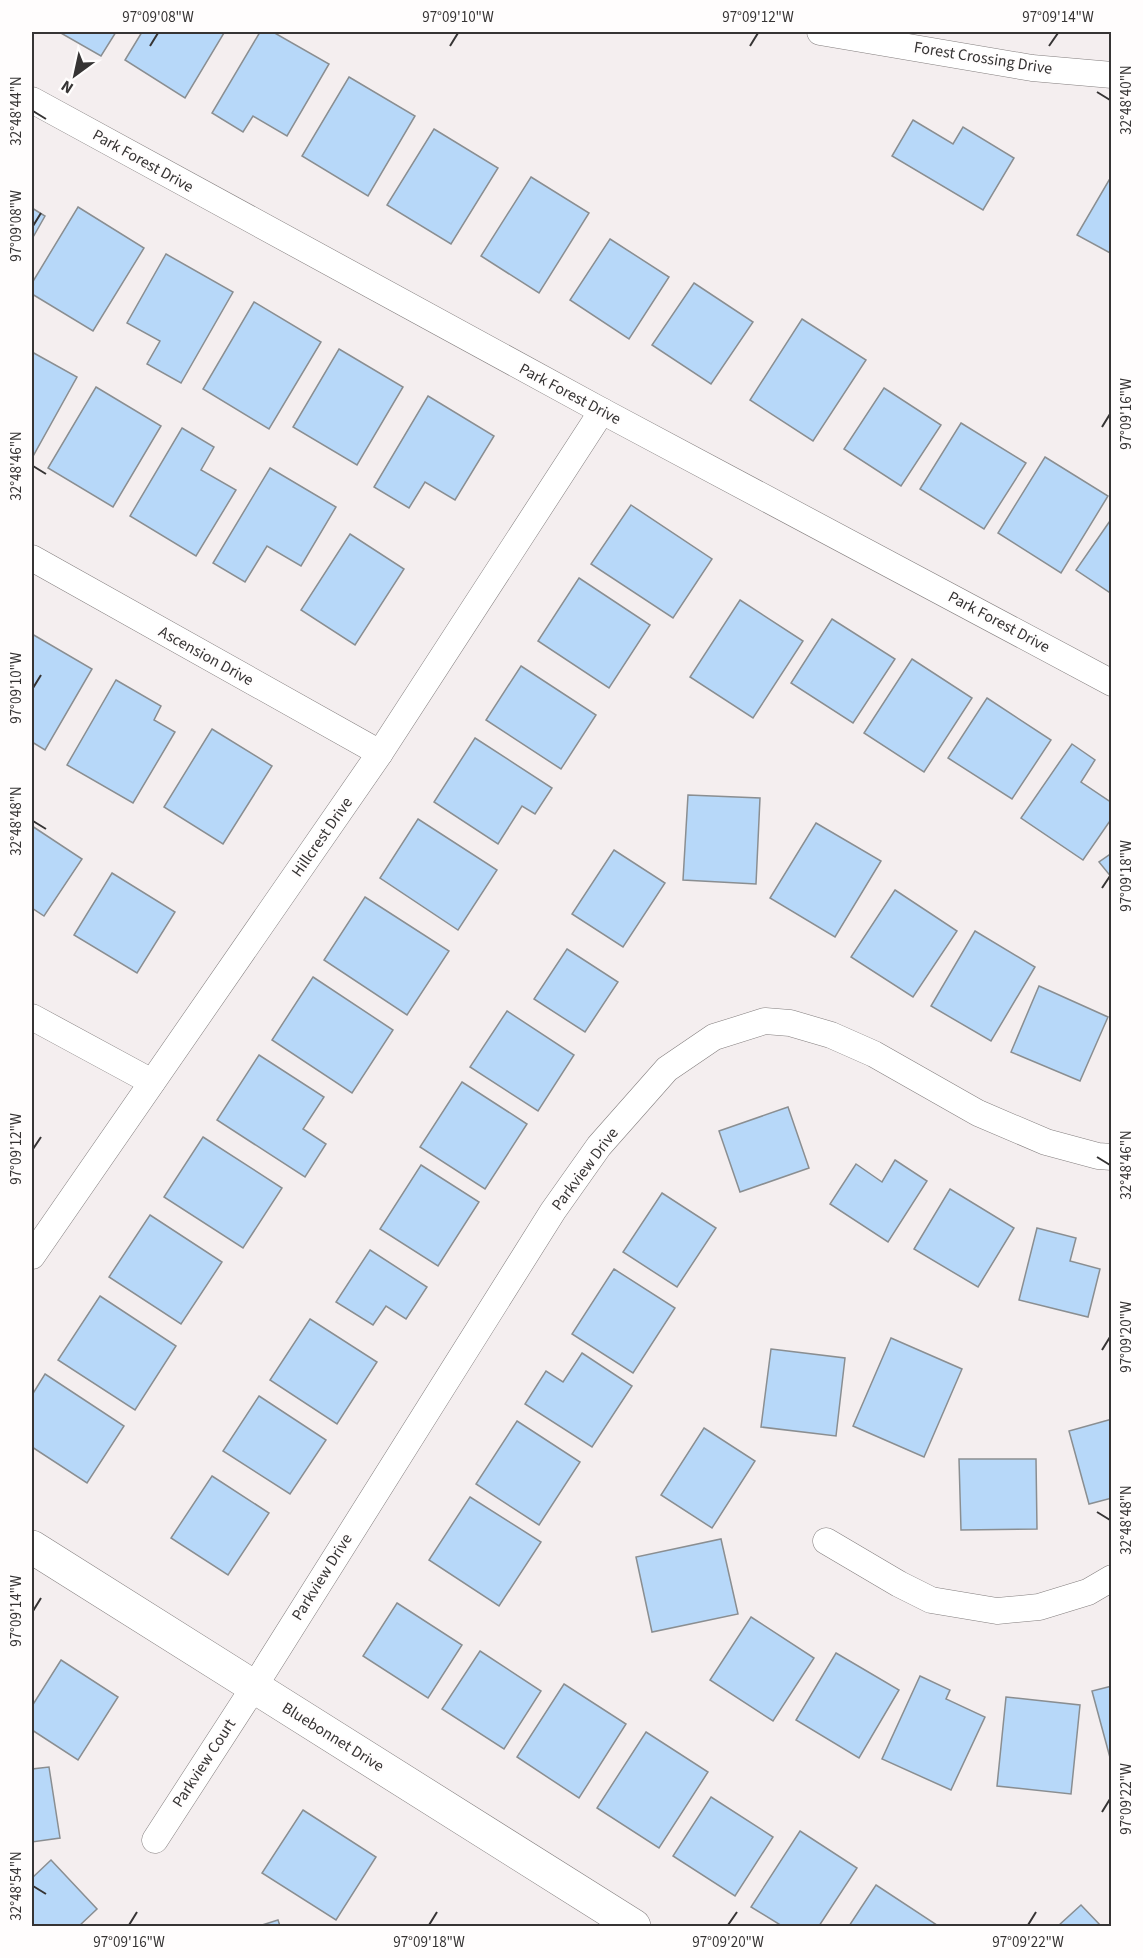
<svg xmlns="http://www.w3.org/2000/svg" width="1143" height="1958" viewBox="0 0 1143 1958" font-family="'Source Sans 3',sans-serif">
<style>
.building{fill:#b7d8f9;stroke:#8a8e91;stroke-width:1.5}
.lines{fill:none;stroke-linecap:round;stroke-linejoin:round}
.street-casing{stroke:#837e7e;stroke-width:27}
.secondary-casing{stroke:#837e7e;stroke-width:34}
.street{stroke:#fff;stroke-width:26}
.secondary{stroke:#fff;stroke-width:33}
.ticks{fill:none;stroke:#363434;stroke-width:2}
.labels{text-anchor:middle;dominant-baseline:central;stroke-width:4.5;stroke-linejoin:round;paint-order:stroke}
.street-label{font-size:16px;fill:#363434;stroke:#fffdfd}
.neatline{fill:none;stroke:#363434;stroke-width:2}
.ticks-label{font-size:15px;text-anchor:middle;fill:#363434}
</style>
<rect width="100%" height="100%" fill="#f4eeef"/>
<g class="building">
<path d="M 59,32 L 116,32 L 101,56 Z"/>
<path d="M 142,32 L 221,32 L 224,33 L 185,98 L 125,60 Z"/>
<path d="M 260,32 L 273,32 L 329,64 L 287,136 L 253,116 L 243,132 L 212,113 Z"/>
<path d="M 349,77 L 415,116 L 368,196 L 302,156 Z"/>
<path d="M 913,120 L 953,144 L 963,127 L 1014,158 L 983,210 L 892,156 Z"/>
<path d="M 434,129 L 498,168 L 451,244 L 387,205 Z"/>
<path d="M 1112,175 L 1112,254 L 1077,235 Z"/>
<path d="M 531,177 L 589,213 L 539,293 L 481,256 Z"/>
<path d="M 78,207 L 144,248 L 93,331 L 32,294 L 32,283 Z"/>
<path d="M 32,208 L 45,216 L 32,239 Z"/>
<path d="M 610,239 L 669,277 L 629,339 L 570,300 Z"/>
<path d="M 166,254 L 233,292 L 181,383 L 147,364 L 160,341 L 127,323 Z"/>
<path d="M 694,283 L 753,322 L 711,384 L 652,345 Z"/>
<path d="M 254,302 L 321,342 L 269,429 L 203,389 Z"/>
<path d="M 802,319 L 866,360 L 813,441 L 750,400 Z"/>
<path d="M 339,349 L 403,387 L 357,465 L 293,427 Z"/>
<path d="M 32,352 L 77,377 L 32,458 Z"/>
<path d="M 96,387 L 161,426 L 113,507 L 48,468 Z"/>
<path d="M 884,388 L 941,425 L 901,486 L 844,449 Z"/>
<path d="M 428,396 L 494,436 L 455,500 L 425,482 L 409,508 L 374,487 Z"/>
<path d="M 961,423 L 1026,463 L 984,529 L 920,489 Z"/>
<path d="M 182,428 L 214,447 L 201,470 L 236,490 L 196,556 L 130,516 Z"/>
<path d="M 1045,457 L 1108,496 L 1061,573 L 998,533 Z"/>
<path d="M 270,468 L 336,507 L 301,566 L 267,546 L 245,582 L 213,563 Z"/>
<path d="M 631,505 L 712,559 L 673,618 L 591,564 Z"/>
<path d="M 1112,518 L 1112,594 L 1076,570 Z"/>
<path d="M 350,534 L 404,569 L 355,645 L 301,610 Z"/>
<path d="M 579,578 L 650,625 L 609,688 L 538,641 Z"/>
<path d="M 740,600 L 803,641 L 753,718 L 690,677 Z"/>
<path d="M 832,619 L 895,659 L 853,723 L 791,683 Z"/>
<path d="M 32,634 L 92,669 L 45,750 L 32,742 Z"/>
<path d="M 912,659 L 972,698 L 924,772 L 864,733 Z"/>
<path d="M 521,666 L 596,715 L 561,769 L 486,720 Z"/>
<path d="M 116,680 L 161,706 L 154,720 L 175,732 L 133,803 L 67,765 Z"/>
<path d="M 987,698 L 1051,740 L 1012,799 L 948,758 Z"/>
<path d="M 212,729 L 272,766 L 223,844 L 164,807 Z"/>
<path d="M 475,738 L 552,788 L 535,814 L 522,806 L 498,844 L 434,802 Z"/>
<path d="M 1072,744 L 1095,760 L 1081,782 L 1112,803 L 1112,818 L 1083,860 L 1021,818 Z"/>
<path d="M 688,795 L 760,798 L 756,884 L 683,880 Z"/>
<path d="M 418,819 L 497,870 L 458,930 L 380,878 Z"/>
<path d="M 816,823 L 881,861 L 835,937 L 770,898 Z"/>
<path d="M 32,826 L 82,859 L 44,916 L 32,908 Z"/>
<path d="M 614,850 L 665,883 L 623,947 L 572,914 Z"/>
<path d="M 1112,853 L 1112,878 L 1099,862 Z"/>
<path d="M 112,873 L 175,912 L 137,973 L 74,935 Z"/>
<path d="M 895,890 L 957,931 L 913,997 L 851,957 Z"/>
<path d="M 365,897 L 449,951 L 407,1015 L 324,960 Z"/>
<path d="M 975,931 L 1035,967 L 991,1041 L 931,1006 Z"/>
<path d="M 567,949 L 618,982 L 585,1032 L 534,999 Z"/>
<path d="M 313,977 L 393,1030 L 352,1093 L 272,1040 Z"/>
<path d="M 1039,986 L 1108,1017 L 1080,1081 L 1011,1052 Z"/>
<path d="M 507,1011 L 574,1055 L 538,1111 L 470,1067 Z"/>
<path d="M 259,1055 L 324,1097 L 303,1129 L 326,1144 L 305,1177 L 217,1120 Z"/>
<path d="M 462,1082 L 527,1124 L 485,1189 L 420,1147 Z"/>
<path d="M 788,1107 L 809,1168 L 740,1192 L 719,1131 Z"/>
<path d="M 203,1137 L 282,1188 L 243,1248 L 164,1197 Z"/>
<path d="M 895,1160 L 927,1181 L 888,1242 L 830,1204 L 856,1164 L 882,1182 Z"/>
<path d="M 421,1165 L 479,1202 L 438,1266 L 380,1229 Z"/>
<path d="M 950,1189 L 1014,1228 L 978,1287 L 914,1249 Z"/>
<path d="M 662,1193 L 716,1228 L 677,1287 L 623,1252 Z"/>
<path d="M 150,1215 L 222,1262 L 181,1324 L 109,1277 Z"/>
<path d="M 1037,1228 L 1076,1238 L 1070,1261 L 1100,1269 L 1088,1317 L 1019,1300 Z"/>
<path d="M 370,1250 L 427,1287 L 406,1319 L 386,1306 L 373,1325 L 336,1302 Z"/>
<path d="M 614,1269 L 675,1308 L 633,1373 L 572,1334 Z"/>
<path d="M 100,1296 L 176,1346 L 135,1410 L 58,1360 Z"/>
<path d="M 310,1319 L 377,1362 L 337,1424 L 270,1380 Z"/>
<path d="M 891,1338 L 962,1369 L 924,1457 L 853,1426 Z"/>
<path d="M 771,1349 L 845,1358 L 836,1436 L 761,1427 Z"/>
<path d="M 582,1353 L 632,1386 L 592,1447 L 525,1404 L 546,1371 L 563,1382 Z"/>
<path d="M 45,1374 L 124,1426 L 87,1483 L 32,1447 L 32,1395 Z"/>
<path d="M 259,1396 L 326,1440 L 290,1494 L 223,1451 Z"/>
<path d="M 1112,1419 L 1112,1498 L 1089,1504 L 1069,1431 Z"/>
<path d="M 517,1421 L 580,1462 L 539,1525 L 476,1484 Z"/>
<path d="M 704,1428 L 755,1461 L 712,1528 L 661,1495 Z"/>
<path d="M 959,1459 L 1036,1459 L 1037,1529 L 961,1530 Z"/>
<path d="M 212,1476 L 269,1513 L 228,1575 L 171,1538 Z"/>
<path d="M 470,1497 L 541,1542 L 499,1606 L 429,1560 Z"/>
<path d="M 721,1539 L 738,1614 L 652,1632 L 636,1557 Z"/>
<path d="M 397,1603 L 462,1645 L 428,1698 L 363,1656 Z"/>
<path d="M 751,1617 L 814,1658 L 773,1721 L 710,1680 Z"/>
<path d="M 480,1651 L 541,1691 L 504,1749 L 442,1709 Z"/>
<path d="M 836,1653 L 899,1690 L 859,1758 L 796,1720 Z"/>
<path d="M 61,1660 L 118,1697 L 78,1760 L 32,1730 L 32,1706 Z"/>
<path d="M 920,1676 L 950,1690 L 946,1699 L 985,1717 L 951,1790 L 882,1759 Z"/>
<path d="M 564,1684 L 626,1724 L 579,1798 L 517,1757 Z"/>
<path d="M 1112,1686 L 1112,1765 L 1092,1691 Z"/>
<path d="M 1006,1697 L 1080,1705 L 1071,1794 L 997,1786 Z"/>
<path d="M 646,1732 L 708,1772 L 659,1848 L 597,1808 Z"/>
<path d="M 49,1767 L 60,1838 L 32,1842 L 32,1769 Z"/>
<path d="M 711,1797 L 773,1837 L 735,1896 L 673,1856 Z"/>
<path d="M 303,1810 L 376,1857 L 336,1920 L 262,1873 Z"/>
<path d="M 800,1831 L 857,1868 L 819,1926 L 782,1926 L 751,1907 Z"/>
<path d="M 51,1860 L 97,1909 L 79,1926 L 32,1926 L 32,1878 Z"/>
<path d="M 876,1885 L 937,1925 L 936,1926 L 849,1926 Z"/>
<path d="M 1081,1905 L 1101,1926 L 1058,1926 Z"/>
<path d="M 278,1920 L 280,1926 L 259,1926 Z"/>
</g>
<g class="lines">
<defs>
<g id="street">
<path d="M 820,32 L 1032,68 L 1112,75"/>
<path d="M 32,100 L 602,411 L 1112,683"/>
<path d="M 32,558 L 380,753"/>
<path d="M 32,1017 L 152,1082"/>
<path d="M 32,1256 L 380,753 L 602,411"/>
<path d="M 826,1541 L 899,1584 L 931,1600 L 997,1611 L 1039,1607 L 1088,1592 L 1112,1578"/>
<path d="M 155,1840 L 254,1687 L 553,1211 L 599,1146 L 667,1069 L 714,1037 L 765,1021 L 790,1023 L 831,1035 L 874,1054 L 978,1113 L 1046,1142 L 1098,1156 L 1112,1157"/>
</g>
<path id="secondary" d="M 32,1547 L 634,1926"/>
</defs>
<use href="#street" class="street-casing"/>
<use href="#secondary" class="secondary-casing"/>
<use href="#street" class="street"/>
<use href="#secondary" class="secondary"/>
</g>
<path class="ticks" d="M 150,46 L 158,33M 450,46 L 458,33M 750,46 L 758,33M 1049,46 L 1058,33M 1097,92 L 1110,100M 33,111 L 46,119M 33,226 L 41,213M 1102,427 L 1110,414M 33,466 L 46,474M 33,688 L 41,675M 33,821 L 46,829M 1102,888 L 1110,876M 33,1149 L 41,1137M 1097,1157 L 1110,1165M 1102,1350 L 1110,1337M 1097,1512 L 1110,1520M 33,1611 L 41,1598M 1102,1812 L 1110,1799M 33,1886 L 46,1894M 129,1925 L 137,1912M 429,1925 L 437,1912M 728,1925 L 737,1912M 1028,1925 L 1036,1912"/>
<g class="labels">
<g class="street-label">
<text transform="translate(983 58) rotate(9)">Forest Crossing Drive</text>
<text transform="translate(143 161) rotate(29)">Park Forest Drive</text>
<text transform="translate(570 394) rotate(28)">Park Forest Drive</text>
<text transform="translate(999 622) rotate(28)">Park Forest Drive</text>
<text transform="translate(206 656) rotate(29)">Ascension Drive</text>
<text transform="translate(322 837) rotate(-55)">Hillcrest Drive</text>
<text transform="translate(585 1169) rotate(-53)">Parkview Drive</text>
<text transform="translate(322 1577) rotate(-58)">Parkview Drive</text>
<text transform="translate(333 1737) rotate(32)">Bluebonnet Drive</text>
<text transform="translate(204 1763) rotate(-57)">Parkview Court</text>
</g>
</g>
<rect width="1143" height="1958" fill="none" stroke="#fffdfd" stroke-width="66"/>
<g transform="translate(75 75) rotate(213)" stroke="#fffdfd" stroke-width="4.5" paint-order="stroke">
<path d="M0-4.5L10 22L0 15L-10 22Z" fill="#363434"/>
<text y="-9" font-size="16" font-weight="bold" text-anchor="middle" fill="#363434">N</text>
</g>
<rect x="33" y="33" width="1077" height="1892" class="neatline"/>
<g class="ticks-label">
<text x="158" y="22">97°09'08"W</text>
<text x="458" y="22">97°09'10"W</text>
<text x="758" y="22">97°09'12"W</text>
<text x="1058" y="22">97°09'14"W</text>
<text transform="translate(1126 100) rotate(-90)" y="5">32°48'40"N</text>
<text transform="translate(16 111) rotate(-90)" y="5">32°48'44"N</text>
<text transform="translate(16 226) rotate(-90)" y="5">97°09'08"W</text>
<text transform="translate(1126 414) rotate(-90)" y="5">97°09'16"W</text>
<text transform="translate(16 466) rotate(-90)" y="5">32°48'46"N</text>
<text transform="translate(16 688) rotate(-90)" y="5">97°09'10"W</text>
<text transform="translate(16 821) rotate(-90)" y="5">32°48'48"N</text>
<text transform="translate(1126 876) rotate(-90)" y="5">97°09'18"W</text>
<text transform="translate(16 1149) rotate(-90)" y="5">97°09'12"W</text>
<text transform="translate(1126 1165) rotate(-90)" y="5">32°48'46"N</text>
<text transform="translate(1126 1337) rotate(-90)" y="5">97°09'20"W</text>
<text transform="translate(1126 1520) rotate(-90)" y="5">32°48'48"N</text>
<text transform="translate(16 1611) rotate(-90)" y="5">97°09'14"W</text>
<text transform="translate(1126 1799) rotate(-90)" y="5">97°09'22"W</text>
<text transform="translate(16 1886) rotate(-90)" y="5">32°48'54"N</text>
<text x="129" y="1947">97°09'16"W</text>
<text x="429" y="1947">97°09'18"W</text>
<text x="728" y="1947">97°09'20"W</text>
<text x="1028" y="1947">97°09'22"W</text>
</g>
</svg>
